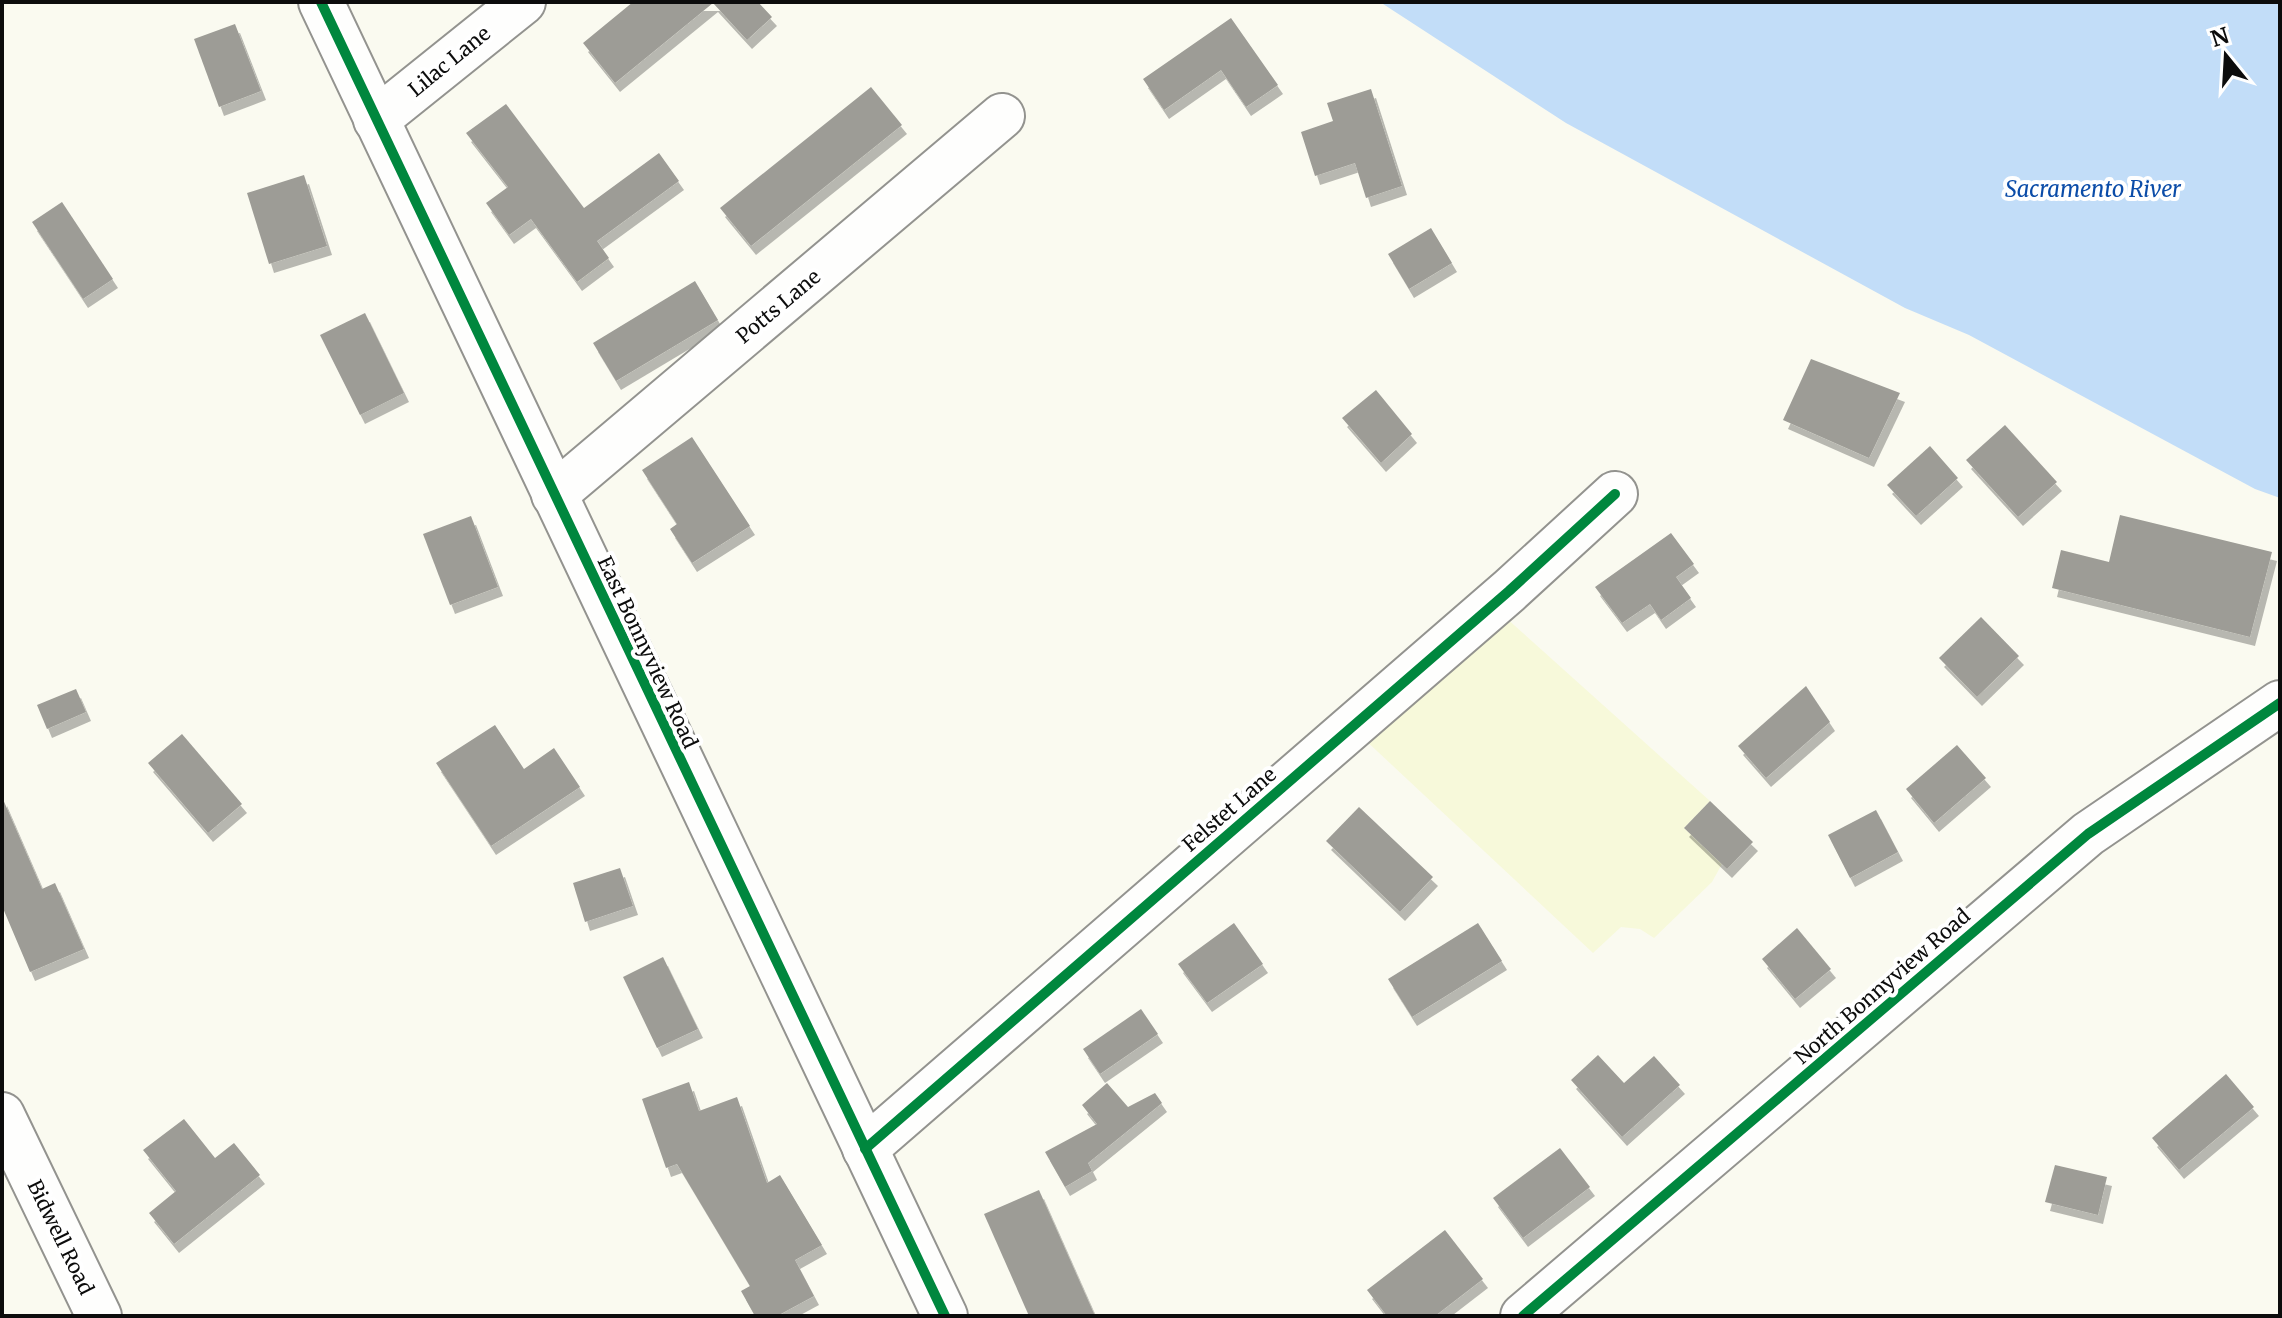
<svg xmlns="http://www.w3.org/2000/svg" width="2282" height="1318" viewBox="0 0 2282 1318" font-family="Merriweather,serif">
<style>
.farmland{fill:#f7f9da}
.water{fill:#c2ddf8}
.building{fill:#9d9c96;filter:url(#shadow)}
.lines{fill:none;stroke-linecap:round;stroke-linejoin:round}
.minor-casing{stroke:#93938f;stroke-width:48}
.minor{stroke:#fefefd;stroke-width:44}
.cycleway-casing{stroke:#fff;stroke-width:15}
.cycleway{stroke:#00873e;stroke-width:10}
.labels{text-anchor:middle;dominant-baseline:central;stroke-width:8;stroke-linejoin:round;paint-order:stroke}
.street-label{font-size:20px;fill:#0c0c0c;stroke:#fff}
.water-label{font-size:22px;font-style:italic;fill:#0b4ca8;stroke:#fff}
</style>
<defs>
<filter id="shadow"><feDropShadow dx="5" dy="9" stdDeviation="0" flood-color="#0004"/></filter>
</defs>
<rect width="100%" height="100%" fill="#fafaf0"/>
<path class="farmland" d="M 1505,617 L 1710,801 L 1684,828 L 1722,864 L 1712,882 L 1654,938 L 1640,929 L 1621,927 L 1593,953 L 1362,737 Z"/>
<path class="water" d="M 1380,2 L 2280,2 L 2280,498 L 2255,489 L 1969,335 L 1905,308 L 1566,123 Z"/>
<g class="building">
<path d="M 633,2 L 758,2 L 772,17 L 747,40 L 713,3 L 615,83 L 583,43 Z"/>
<path d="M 1231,18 L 1278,85 L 1246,107 L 1221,70 L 1164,110 L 1143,79 Z"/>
<path d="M 235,24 L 261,91 L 219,107 L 194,39 Z"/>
<path d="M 871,87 L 902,125 L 751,246 L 720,208 Z"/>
<path d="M 1371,89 L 1402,186 L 1366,198 L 1355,163 L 1315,176 L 1301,132 L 1333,121 L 1327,103 Z"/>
<path d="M 506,104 L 584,208 L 659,153 L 679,181 L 597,241 L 609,258 L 577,282 L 531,219 L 509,235 L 486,203 L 508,187 L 466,133 Z"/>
<path d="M 304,175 L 327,246 L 269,264 L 247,193 Z"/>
<path d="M 62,202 L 113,279 L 83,299 L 32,222 Z"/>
<path d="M 1431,228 L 1452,263 L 1409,289 L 1388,254 Z"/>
<path d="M 695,281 L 718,320 L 616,381 L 593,343 Z"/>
<path d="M 365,313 L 404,393 L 360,415 L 320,335 Z"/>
<path d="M 1811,359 L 1900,393 L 1869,458 L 1783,420 Z"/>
<path d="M 1376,390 L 1412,434 L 1381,463 L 1342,418 Z"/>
<path d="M 2005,425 L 2057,482 L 2018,517 L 1966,460 Z"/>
<path d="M 692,437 L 750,526 L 692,563 L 670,529 L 677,524 L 642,470 Z"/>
<path d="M 1930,446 L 1958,478 L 1916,516 L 1887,485 Z"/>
<path d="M 2120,515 L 2272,552 L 2250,637 L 2052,588 L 2061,550 L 2109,562 Z"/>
<path d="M 471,516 L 498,587 L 450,605 L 423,534 Z"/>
<path d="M 1671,533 L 1694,564 L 1676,577 L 1691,598 L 1661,620 L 1650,604 L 1622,623 L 1595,587 Z"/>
<path d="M 1981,617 L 2019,656 L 1977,697 L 1939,658 Z"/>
<path d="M 1806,686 L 1830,722 L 1766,778 L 1738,746 Z"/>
<path d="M 76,689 L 86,712 L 47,729 L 37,705 Z"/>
<path d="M 495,725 L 524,769 L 554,748 L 580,787 L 491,846 L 436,763 Z"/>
<path d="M 182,734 L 242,804 L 208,833 L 148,763 Z"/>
<path d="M 1957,745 L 1986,778 L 1934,823 L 1906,789 Z"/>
<path d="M 2,797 L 42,889 L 55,883 L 84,949 L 30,972 L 2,906 Z"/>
<path d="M 1710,801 L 1753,842 L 1727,869 L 1684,828 Z"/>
<path d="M 1359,807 L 1433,877 L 1400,912 L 1326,841 Z"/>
<path d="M 1876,810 L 1898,852 L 1850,878 L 1828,835 Z"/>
<path d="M 620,868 L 633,906 L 585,922 L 573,883 Z"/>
<path d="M 1234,923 L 1263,964 L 1207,1003 L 1178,964 Z"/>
<path d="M 1478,923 L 1502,961 L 1412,1017 L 1388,979 Z"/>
<path d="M 1797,928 L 1831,969 L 1795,999 L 1762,959 Z"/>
<path d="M 663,957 L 698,1029 L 657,1048 L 623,977 Z"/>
<path d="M 1141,1009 L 1158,1034 L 1100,1074 L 1083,1049 Z"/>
<path d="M 1598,1055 L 1624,1083 L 1654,1056 L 1680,1085 L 1622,1137 L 1571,1080 Z"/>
<path d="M 2226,1074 L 2254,1107 L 2179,1170 L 2152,1138 Z"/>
<path d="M 689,1082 L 699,1111 L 737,1097 L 767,1183 L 780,1175 L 822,1245 L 795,1260 L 814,1296 L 777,1316 L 755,1316 L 741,1291 L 750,1286 L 677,1164 L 666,1168 L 642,1099 Z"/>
<path d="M 1107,1083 L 1128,1107 L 1155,1093 L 1162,1103 L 1088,1163 L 1092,1171 L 1065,1187 L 1045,1152 L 1097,1124 L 1082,1105 Z"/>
<path d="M 184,1119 L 215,1158 L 234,1143 L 260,1175 L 174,1244 L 149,1213 L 176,1191 L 143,1150 Z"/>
<path d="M 1560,1148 L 1590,1187 L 1523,1238 L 1493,1198 Z"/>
<path d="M 2055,1165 L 2107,1177 L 2098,1215 L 2045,1202 Z"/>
<path d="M 1039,1190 L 1095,1316 L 1029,1316 L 984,1214 Z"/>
<path d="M 1445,1230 L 1483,1279 L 1435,1316 L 1387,1316 L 1367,1290 Z"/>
</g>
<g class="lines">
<defs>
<g id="minor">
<path d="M 321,2 L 945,1316"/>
<path d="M 376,120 L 523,2"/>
<path d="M 554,495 L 1002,116"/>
<path d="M 2,1115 L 99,1316"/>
<path d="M 865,1149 L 1509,591 L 1615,494"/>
<path d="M 1523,1316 L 2088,834 L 2280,703"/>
</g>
</defs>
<use href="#minor" class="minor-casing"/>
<use href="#minor" class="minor"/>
<defs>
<g id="cycleway">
<path d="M 321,2 L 945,1316"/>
<path d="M 865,1149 L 1509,591 L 1615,494"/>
<path d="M 1523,1316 L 2088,834 L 2280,703"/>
</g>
</defs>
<use href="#cycleway" class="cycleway-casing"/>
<use href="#cycleway" class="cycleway"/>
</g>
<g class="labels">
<g class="street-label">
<text transform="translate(449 61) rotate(-39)">Lilac Lane</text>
<text transform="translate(778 306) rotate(-40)">Potts Lane</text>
<text transform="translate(648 652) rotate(65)">East Bonnyview Road</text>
<text transform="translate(1229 809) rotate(-41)">Felstet Lane</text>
<text transform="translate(1882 986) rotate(-41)">North Bonnyview Road</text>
<text transform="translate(61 1237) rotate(64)">Bidwell Road</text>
</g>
<g class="water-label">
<text x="2093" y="189">Sacramento River</text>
</g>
</g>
<rect width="2282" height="1318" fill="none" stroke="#0c0c0c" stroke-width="8"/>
<g transform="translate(2226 56) rotate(342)" stroke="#ffffff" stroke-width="6" paint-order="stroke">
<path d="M0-6L14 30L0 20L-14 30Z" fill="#0c0c0c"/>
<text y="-12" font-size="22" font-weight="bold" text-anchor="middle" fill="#0c0c0c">N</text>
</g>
</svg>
